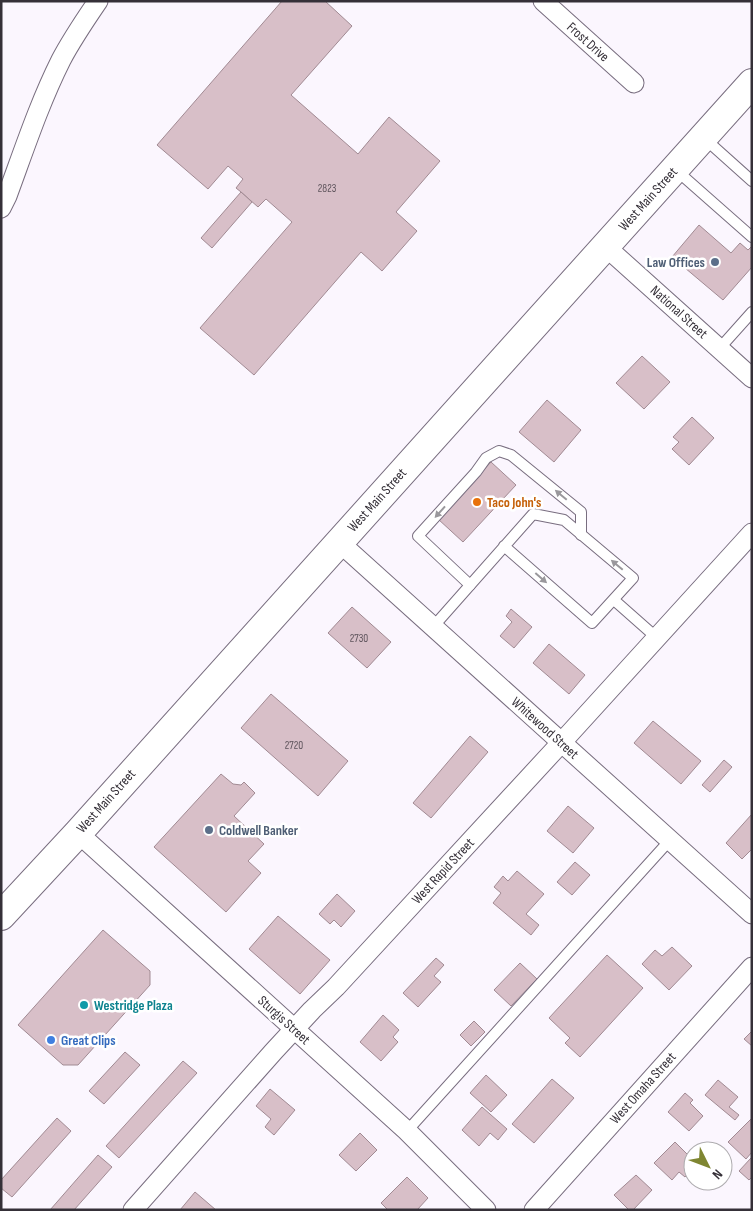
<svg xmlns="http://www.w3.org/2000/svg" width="753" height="1211" viewBox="0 0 753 1211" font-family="'Sofia Sans Condensed',sans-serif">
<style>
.building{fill:#d8bfc8;stroke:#a18a93}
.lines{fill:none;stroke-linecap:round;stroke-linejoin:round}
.service-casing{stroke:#786d7f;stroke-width:12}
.minor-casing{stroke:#786d7f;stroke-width:21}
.primary-casing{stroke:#786d7f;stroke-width:30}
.service{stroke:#fff;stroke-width:10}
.minor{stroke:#fff;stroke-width:19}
.primary{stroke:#fff;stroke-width:28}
.oneway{fill:#9a989c}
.service-dot{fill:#5c6f8a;stroke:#fff;stroke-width:2}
.food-dot{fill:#e8710a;stroke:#fff;stroke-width:2}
.culture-dot{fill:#0f9aa8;stroke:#fff;stroke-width:2}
.shop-dot{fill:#3f7fe0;stroke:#fff;stroke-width:2}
.labels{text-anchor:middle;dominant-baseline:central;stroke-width:5;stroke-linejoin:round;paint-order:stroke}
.number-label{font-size:11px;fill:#5e545c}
.street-label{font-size:14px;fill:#353038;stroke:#fff}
.service-label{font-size:14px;font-weight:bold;fill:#4e5e75;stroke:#fff;text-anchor:end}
.food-label{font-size:14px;font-weight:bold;fill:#c56008;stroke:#fff;text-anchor:start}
.culture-label{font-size:14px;font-weight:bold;fill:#0d838f;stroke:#fff;text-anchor:start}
.shop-label{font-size:14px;font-weight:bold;fill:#366cbe;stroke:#fff;text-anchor:start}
</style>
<rect width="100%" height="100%" fill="#fbf6fe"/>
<g class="building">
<path d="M 282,1 L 325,1 L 352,26 L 291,95 L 358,154 L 389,117 L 440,161 L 396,212 L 417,231 L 382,271 L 361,252 L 254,375 L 200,328 L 292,222 L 266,199 L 258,207 L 241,192 L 236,188 L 243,179 L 228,166 L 208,189 L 157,145 Z"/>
<path d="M 241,192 L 252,202 L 212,248 L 201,238 Z"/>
<path d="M 699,225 L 731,253 L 740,243 L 748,250 L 752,246 L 752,267 L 723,300 L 672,257 Z"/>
<path d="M 642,356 L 670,382 L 644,409 L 616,383 Z"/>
<path d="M 547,400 L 581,430 L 554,462 L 519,432 Z"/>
<path d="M 692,417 L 714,438 L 689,465 L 672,449 L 679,442 L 673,437 Z"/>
<path d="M 491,462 L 516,485 L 463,542 L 438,519 Z"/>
<path d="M 352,607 L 391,642 L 367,668 L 328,633 Z"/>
<path d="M 511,609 L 532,627 L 514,648 L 500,636 L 512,622 L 506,616 Z"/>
<path d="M 549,644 L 585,675 L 569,694 L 533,663 Z"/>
<path d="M 271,694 L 348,761 L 318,796 L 241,728 Z"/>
<path d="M 653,721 L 701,761 L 681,784 L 634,743 Z"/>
<path d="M 470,736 L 488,752 L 431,818 L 413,803 Z"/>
<path d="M 724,760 L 732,767 L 710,792 L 702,785 Z"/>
<path d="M 221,774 L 233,784 L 241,785 L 244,782 L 255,793 L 234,816 L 264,844 L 248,861 L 261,873 L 226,912 L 154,847 Z"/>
<path d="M 568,806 L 594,828 L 573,853 L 547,831 Z"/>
<path d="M 752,814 L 752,849 L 742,859 L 726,843 Z"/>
<path d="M 575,862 L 590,875 L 572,895 L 557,882 Z"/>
<path d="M 517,871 L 544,894 L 526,914 L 539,925 L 531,935 L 493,903 L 501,893 L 494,887 L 503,876 L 508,881 Z"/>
<path d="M 337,894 L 355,911 L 341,927 L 334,920 L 330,924 L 319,914 Z"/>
<path d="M 278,916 L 330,960 L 300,994 L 249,949 Z"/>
<path d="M 103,930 L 150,971 L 150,985 L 78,1065 L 63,1065 L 18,1025 Z"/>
<path d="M 672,947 L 692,966 L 669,990 L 642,964 L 655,950 L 662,956 Z"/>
<path d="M 607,955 L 643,988 L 580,1057 L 565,1043 L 570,1038 L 549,1018 Z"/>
<path d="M 436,958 L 444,965 L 434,976 L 441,982 L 418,1007 L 403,993 Z"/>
<path d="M 520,963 L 537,979 L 511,1006 L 494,990 Z"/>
<path d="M 383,1015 L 399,1030 L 393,1037 L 398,1042 L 381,1061 L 360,1042 Z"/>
<path d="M 474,1021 L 485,1032 L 471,1046 L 460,1035 Z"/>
<path d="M 752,1031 L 752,1046 L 744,1039 Z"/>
<path d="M 125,1052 L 140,1065 L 104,1104 L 89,1091 Z"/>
<path d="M 183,1061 L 197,1073 L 119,1158 L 106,1146 Z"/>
<path d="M 486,1075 L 507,1095 L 491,1112 L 470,1093 Z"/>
<path d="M 552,1079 L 574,1098 L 534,1143 L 512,1124 Z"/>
<path d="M 718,1080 L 738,1097 L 729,1107 L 739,1115 L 735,1120 L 705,1095 Z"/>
<path d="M 270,1089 L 295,1110 L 274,1135 L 265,1127 L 271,1119 L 256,1106 Z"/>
<path d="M 685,1093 L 693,1100 L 690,1103 L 703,1116 L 689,1131 L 668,1112 Z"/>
<path d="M 482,1107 L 507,1129 L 498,1140 L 490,1133 L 479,1146 L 462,1130 Z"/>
<path d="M 57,1118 L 71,1131 L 12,1197 L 1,1188 L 1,1180 Z"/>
<path d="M 751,1119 L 752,1152 L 746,1159 L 728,1142 Z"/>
<path d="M 360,1133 L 377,1150 L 356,1171 L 339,1155 Z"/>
<path d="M 675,1142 L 693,1160 L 693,1168 L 685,1177 L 679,1172 L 672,1180 L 654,1163 Z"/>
<path d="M 98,1155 L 112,1167 L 74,1210 L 50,1210 Z"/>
<path d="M 751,1158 L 752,1159 L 752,1177 L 749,1180 L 739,1171 Z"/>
<path d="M 636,1175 L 652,1190 L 633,1210 L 629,1210 L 614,1195 Z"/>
<path d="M 407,1177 L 428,1198 L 417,1210 L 388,1210 L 381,1203 Z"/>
<path d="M 195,1192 L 216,1210 L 180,1210 Z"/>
</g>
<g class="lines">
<defs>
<g id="service">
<path d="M 704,138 L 752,181"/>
<path d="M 676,170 L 752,237"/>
<path d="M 719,349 L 752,312"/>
<path d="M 470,585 L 418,536 L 476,472 L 486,458 L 499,451 L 511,455 L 581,512 L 581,535"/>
<path d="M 614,600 L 657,638"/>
<path d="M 433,627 L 533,514 L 564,520 L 633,578 L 592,623 L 504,546"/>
<path d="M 407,1131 L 670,840"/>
</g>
<g id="minor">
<path d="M 543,1 L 634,83"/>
<path d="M 1,208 L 7,196 C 24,150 39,104 61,60 C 72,39 85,20 98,1"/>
<path d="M 605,246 L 752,378"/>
<path d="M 339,542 L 752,914"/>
<path d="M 78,833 L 407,1131 L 486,1210"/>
<path d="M 133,1210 L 274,1051 L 312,1010 L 336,987 L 561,743 L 752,533"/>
<path d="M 534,1210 L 752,967"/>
</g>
<path id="primary" d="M 1,916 L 78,833 L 752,83"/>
</defs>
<use href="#service" class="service-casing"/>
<use href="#minor" class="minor-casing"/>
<use href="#primary" class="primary-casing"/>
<use href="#service" class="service"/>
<use href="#minor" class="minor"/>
<use href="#primary" class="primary"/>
</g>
<defs><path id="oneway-solid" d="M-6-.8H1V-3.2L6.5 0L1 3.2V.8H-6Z" transform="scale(1.25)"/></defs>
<g class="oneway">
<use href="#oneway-solid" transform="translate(561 495) rotate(-140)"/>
<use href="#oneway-solid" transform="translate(440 512) rotate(132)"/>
<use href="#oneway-solid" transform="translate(617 565) rotate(-140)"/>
<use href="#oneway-solid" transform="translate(541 578) rotate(41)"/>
</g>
<g class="service-dot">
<circle cx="715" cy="262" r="5"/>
<circle cx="209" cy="830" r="5"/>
</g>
<circle class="food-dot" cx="477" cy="502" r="5"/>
<circle class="culture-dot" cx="84" cy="1005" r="5"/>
<circle class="shop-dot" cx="51" cy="1040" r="5"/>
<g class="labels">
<g class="number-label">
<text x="327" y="188">2823</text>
<text x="359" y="638">2730</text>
<text x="294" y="745">2720</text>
</g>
<g class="street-label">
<text transform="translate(588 42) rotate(42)">Frost Drive</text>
<text transform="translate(648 199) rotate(-48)">West Main Street</text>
<text transform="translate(679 312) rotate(42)">National Street</text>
<text transform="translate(377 500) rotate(-48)">West Main Street</text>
<text transform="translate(545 728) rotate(42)">Whitewood Street</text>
<text transform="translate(106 801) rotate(-48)">West Main Street</text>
<text transform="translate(443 871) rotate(-47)">West Rapid Street</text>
<text transform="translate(284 1020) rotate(42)">Sturgis Street</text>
<text transform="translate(643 1088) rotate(-48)">West Omaha Street</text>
</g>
<g class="service-label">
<text x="705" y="262">Law Offices</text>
<text x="219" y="830" text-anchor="start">Coldwell Banker</text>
</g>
<g class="food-label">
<text x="487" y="502">Taco John's</text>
</g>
<g class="culture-label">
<text x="94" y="1005">Westridge Plaza</text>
</g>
<g class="shop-label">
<text x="61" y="1040">Great Clips</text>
</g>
</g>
<rect width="753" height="1211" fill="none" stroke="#353038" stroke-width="5"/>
<g transform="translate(708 1166) rotate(132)"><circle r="24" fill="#ffffff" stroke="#aeacaf"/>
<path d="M0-4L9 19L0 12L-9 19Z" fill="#7f8632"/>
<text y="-8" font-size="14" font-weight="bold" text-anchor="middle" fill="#353038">N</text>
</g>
</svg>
